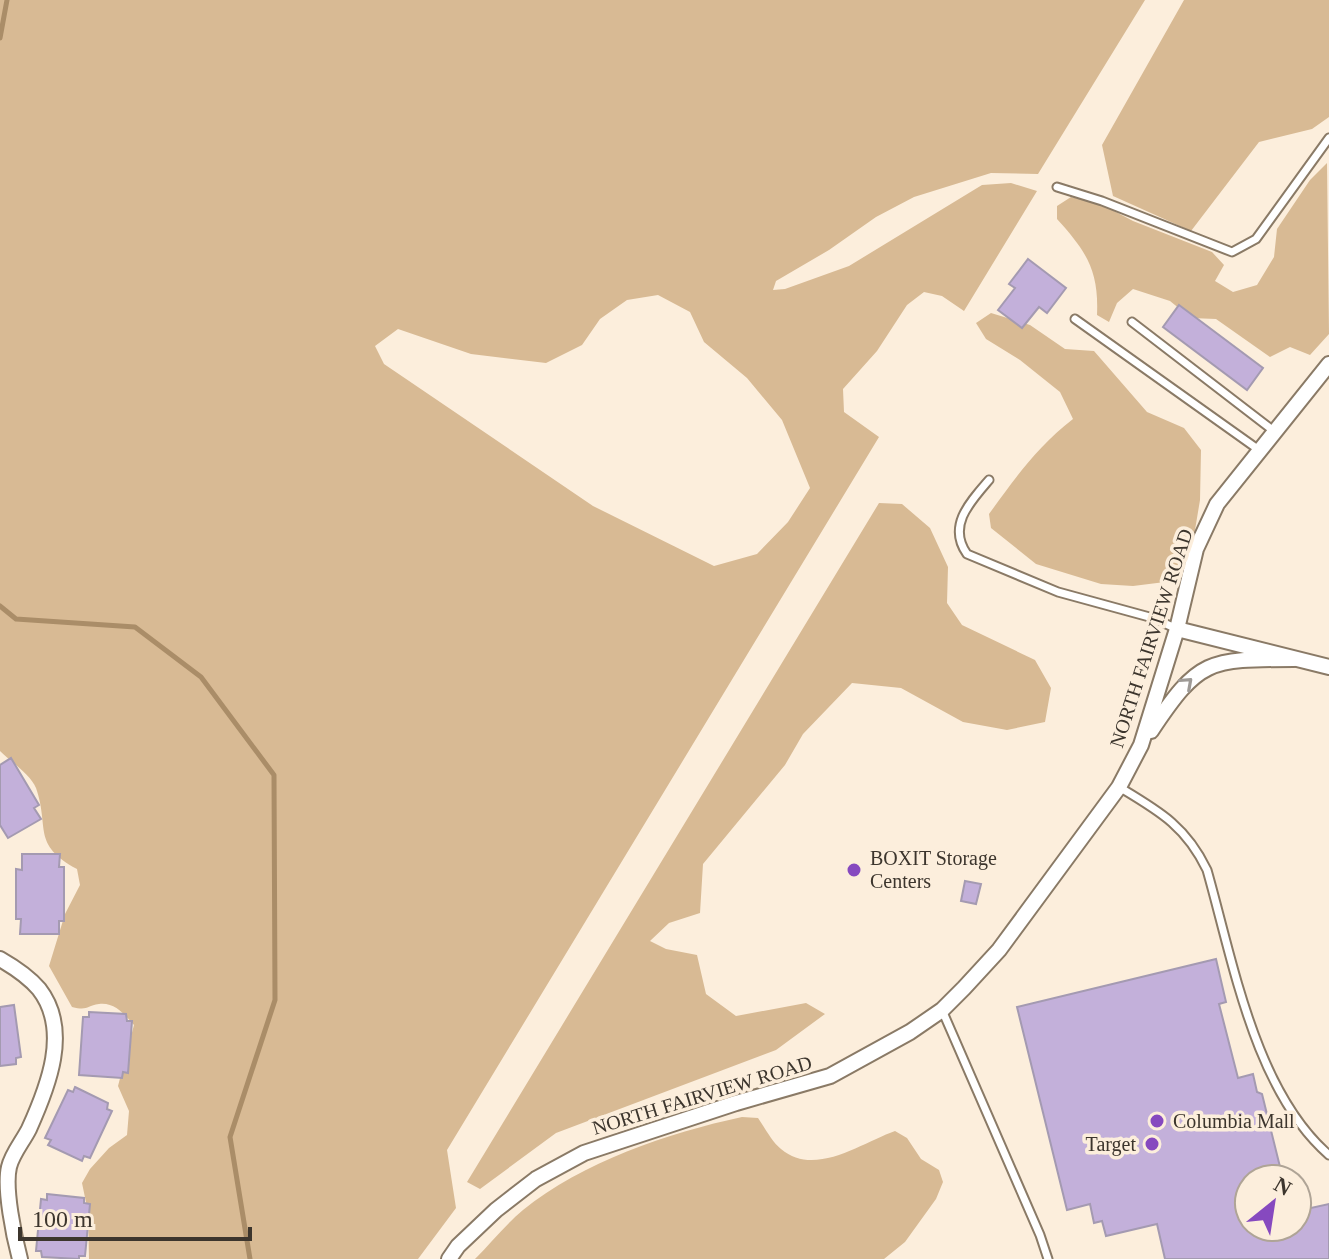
<svg xmlns="http://www.w3.org/2000/svg" width="1329" height="1259" viewBox="0 0 1329 1259" font-family="Georgia,serif">
<style>
.forest{fill:#d8ba94;fill-rule:evenodd}
.lines{fill:none;stroke-linecap:round;stroke-linejoin:round}
.stream{stroke:#aa8d68;stroke-width:5}
.building{fill:#c3b0da;stroke:#a49ab1;stroke-width:2}
.lane-casing{stroke:#8a7a66;stroke-width:11}
.street-casing{stroke:#8a7a66;stroke-width:18}
.lane{stroke:#fff;stroke-width:7}
.street{stroke:#fff;stroke-width:14}
.oneway{stroke:#9e9a96}
.poi-dot{fill:#8649bf;stroke:#fceedc;stroke-width:3}
.labels{text-anchor:middle;dominant-baseline:central;stroke-width:7;stroke-linejoin:round;paint-order:stroke}
.street-label{font-size:20px;fill:#3c352d;stroke:#fceedc}
.poi-label{font-size:20px;fill:#3c352d;stroke:#fceedc;text-anchor:start}
</style>
<rect width="100%" height="100%" fill="#fceedc"/>
<g class="forest">
<path d="M 0,0 L 1145,0 L 1038,174 L 991,173 L 914,197 L 876,217 L 829,250 L 776,281 L 773,290 L 785,289 L 849,266 L 982,185 L 1011,183 L 1037,191 L 964,311 L 942,296 L 924,292 L 907,305 L 877,351 L 843,389 L 844,412 L 879,437 L 447,1150 L 456,1208 L 418,1259 L 89,1259 L 88,1212 L 82,1183 L 90,1169 L 109,1148 L 127,1135 L 129,1111 L 118,1086 L 134,1025 C 125,1015 115,1002 99,1004 C 86,1006 88,1011 72,1007 L 49,966 L 65,914 L 80,885 L 77,869 C 31,844 50,828 36,788 C 31,775 10,761 0,751 ZM 658,295 L 690,312 L 704,342 L 747,378 L 782,420 L 810,488 L 788,522 L 757,554 L 714,566 L 593,506 L 384,364 L 375,346 L 398,329 L 471,354 L 546,363 L 582,345 L 600,319 L 627,300 Z"/>
<path d="M 1184,0 L 1329,0 L 1329,117 L 1312,129 L 1259,142 L 1191,231 L 1113,196 L 1102,145 Z"/>
<path d="M 1327,163 L 1329,334 L 1310,355 L 1290,347 L 1270,357 L 1216,319 L 1191,318 L 1170,301 L 1133,289 L 1117,303 L 1109,322 L 1097,315 C 1099,270 1086,251 1057,219 L 1057,206 L 1071,197 L 1101,204 L 1133,221 L 1212,252 L 1224,265 L 1215,281 L 1233,292 L 1257,285 L 1274,257 L 1277,229 L 1310,180 Z"/>
<path d="M 991,313 L 1030,325 L 1065,349 L 1094,351 L 1147,412 L 1184,428 L 1201,450 L 1200,500 L 1194,536 L 1173,581 L 1133,586 L 1101,584 L 1036,564 L 991,528 L 989,514 C 1016,477 1036,448 1073,419 L 1060,392 L 1020,360 L 986,339 L 976,323 Z"/>
<path d="M 879,503 L 902,504 L 930,528 L 948,567 L 947,603 L 962,625 L 1035,660 L 1051,688 L 1045,722 L 1007,730 L 963,722 L 901,688 L 852,683 L 803,734 L 785,765 L 703,864 L 700,913 L 669,923 L 650,941 L 666,949 L 697,955 L 706,994 L 736,1016 L 806,1003 L 825,1014 L 776,1050 L 556,1133 L 480,1189 L 467,1182 Z"/>
<path d="M 742,1117 L 758,1118 C 765,1128 772,1142 781,1149 C 815,1178 863,1142 895,1131 L 907,1138 L 921,1159 L 939,1170 L 943,1182 L 936,1199 L 905,1242 L 884,1259 L 475,1259 C 491,1243 505,1225 523,1210 C 582,1162 668,1133 742,1117 Z"/>
</g>
<g class="lines">
<g class="stream">
<path d="M 0,38 L 7,0"/>
<path d="M 0,606 L 16,619 L 135,627 L 201,677 L 274,775 L 275,1000 L 230,1137 L 250,1259"/>
</g>
</g>
<g class="building">
<path d="M 1028,259 L 1066,288 L 1047,313 L 1039,307 L 1022,328 L 998,310 L 1015,288 L 1009,284 Z"/>
<path d="M 1179,305 L 1263,368 L 1247,390 L 1163,327 Z"/>
<path d="M 11,758 L 39,805 L 34,808 L 41,819 L 8,838 L 0,825 L 0,765 Z"/>
<path d="M 22,854 L 60,854 L 59,867 L 64,867 L 64,921 L 59,921 L 59,934 L 20,934 L 21,919 L 16,919 L 16,869 L 22,870 Z"/>
<path d="M 965,881 L 981,884 L 976,904 L 961,901 Z"/>
<path d="M 1216,959 L 1226,1002 L 1219,1004 L 1238,1078 L 1253,1074 L 1257,1092 L 1262,1094 L 1283,1179 L 1249,1179 L 1249,1227 L 1297,1227 L 1297,1211 L 1329,1204 L 1329,1259 L 1165,1259 L 1157,1224 L 1106,1236 L 1102,1221 L 1094,1223 L 1090,1204 L 1067,1210 L 1017,1007 Z"/>
<path d="M 14,1005 L 21,1057 L 16,1058 L 16,1064 L 0,1066 L 0,1007 Z"/>
<path d="M 89,1012 L 126,1014 L 127,1021 L 132,1021 L 128,1073 L 123,1072 L 122,1078 L 79,1075 L 83,1017 L 89,1017 Z"/>
<path d="M 75,1087 L 108,1103 L 107,1109 L 112,1111 L 90,1158 L 84,1156 L 82,1161 L 48,1145 L 51,1140 L 45,1138 L 68,1090 L 73,1092 Z"/>
<path d="M 47,1194 L 84,1198 L 84,1203 L 90,1204 L 85,1256 L 79,1256 L 79,1259 L 42,1257 L 41,1251 L 36,1251 L 41,1199 L 47,1200 Z"/>
</g>
<g class="lines">
<defs>
<g id="lane">
<path d="M 1057,187 L 1102,201 L 1232,252 L 1256,239 L 1329,138"/>
<path d="M 1075,319 L 1259,450"/>
<path d="M 1132,322 L 1275,432"/>
<path d="M 989,480 C 970,502 947,526 967,554 L 1058,592 L 1153,618 L 1177,629"/>
<path d="M 1119,787 C 1159,811 1186,826 1207,870 C 1233,961 1255,1091 1329,1155"/>
<path d="M 942,1010 L 1040,1235 L 1048,1259"/>
</g>
<g id="street">
<path d="M 1177,629 L 1329,667"/>
<path d="M 1151,731 C 1199,659 1208,659 1294,659"/>
<path d="M 0,959 C 14,967 28,976 39,989 C 71,1030 48,1087 29,1129 C 23,1141 12,1154 9,1167 C 4,1188 14,1237 20,1259"/>
<path d="M 449,1259 L 458,1246 L 496,1210 L 536,1179 L 584,1153 L 736,1103 L 830,1076 L 910,1032 L 942,1010 L 964,988 L 999,950 L 1119,787 L 1141,745 L 1177,629 L 1196,549 L 1217,504 L 1329,364"/>
</g>
</defs>
<use href="#lane" class="lane-casing"/>
<use href="#street" class="street-casing"/>
<use href="#lane" class="lane"/>
<use href="#street" class="street"/>
</g>
<defs><path id="oneway-chevron" d="M-2-3.5L2.5 0L-2 3.5" fill="none" stroke-width="1.6" stroke-linecap="round" stroke-linejoin="round" transform="scale(2)"/></defs>
<use class="oneway" href="#oneway-chevron" transform="translate(1187 683) rotate(-42)"/>
<g class="poi-dot">
<circle cx="854" cy="870" r="8"/>
<circle cx="1157" cy="1121" r="8"/>
<circle cx="1152" cy="1144" r="8"/>
</g>
<g class="labels">
<g class="street-label">
<text transform="translate(1151 638) rotate(-72)">NORTH FAIRVIEW ROAD</text>
<text transform="translate(702 1095) rotate(-17)">NORTH FAIRVIEW ROAD</text>
</g>
<g class="poi-label">
<text x="870" y="858">BOXIT Storage<tspan x="870" dy="23">Centers</tspan></text>
<text x="1173" y="1121">Columbia Mall</text>
<text x="1136" y="1144" text-anchor="end">Target</text>
</g>
</g>
<g transform="translate(1273 1203) rotate(30)"><circle r="38" fill="#fceedc" stroke="#afa496" stroke-width="2"/>
<path d="M0-6L14 30L0 20L-14 30Z" fill="#8649bf"/>
<text y="-12" font-size="22" font-weight="bold" text-anchor="middle" fill="#3c352d">N</text>
</g>
<path d="M20 1227v12h230v-12" fill="none" stroke="#3c352d" stroke-width="4"/>
<text x="32" y="1227" font-size="24" fill="#3c352d" stroke="#fceedc" stroke-width="6" paint-order="stroke">100 m</text>
</svg>
